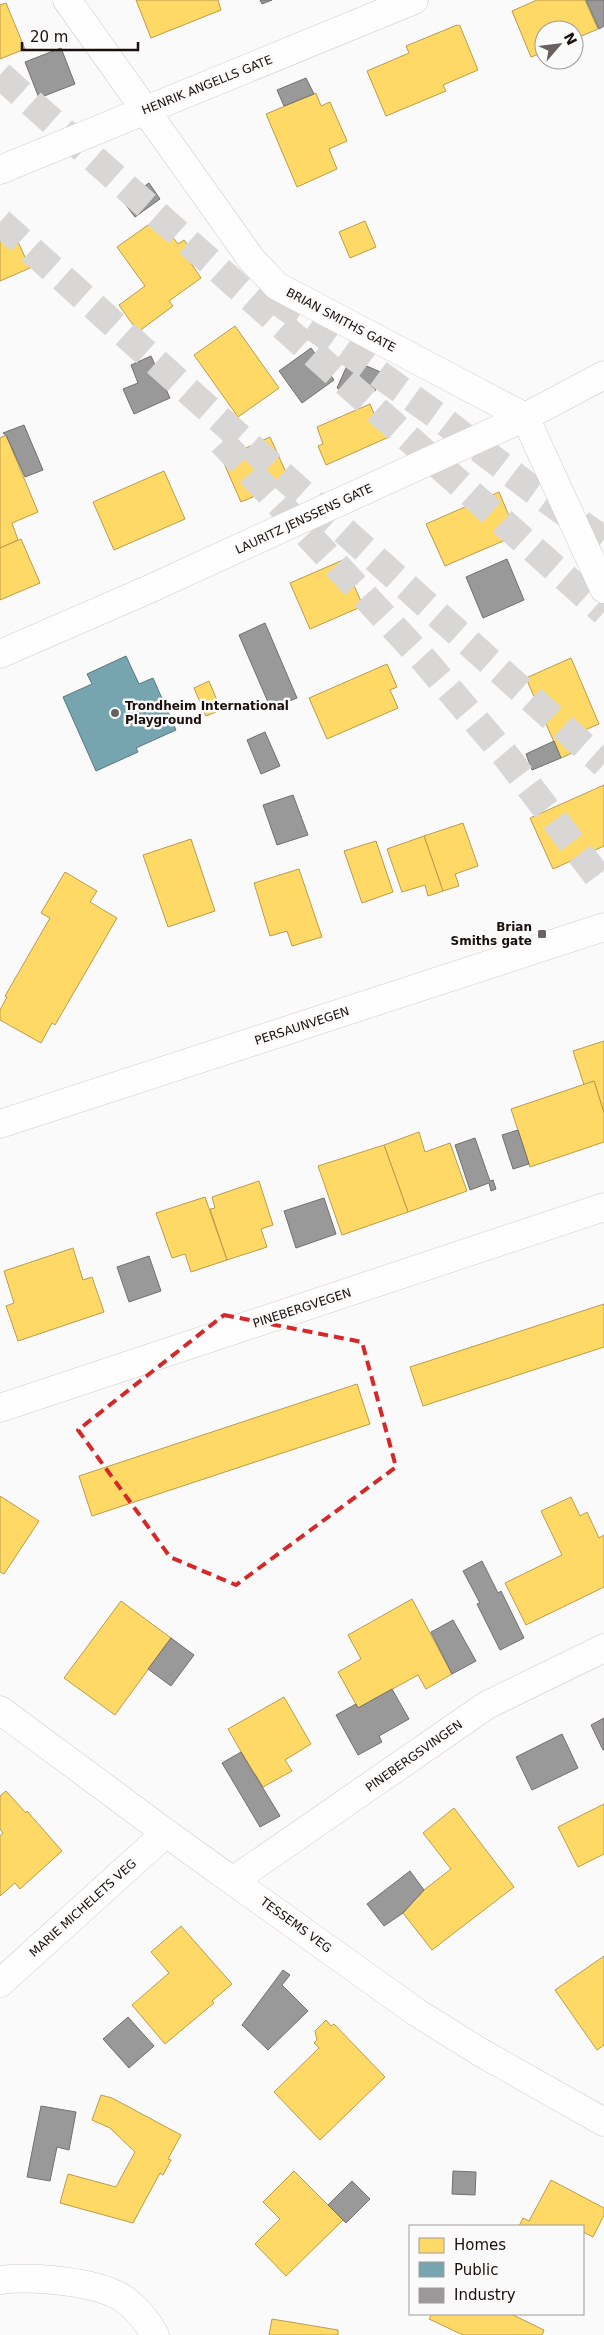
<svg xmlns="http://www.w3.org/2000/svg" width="604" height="2335" viewBox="0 0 604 2335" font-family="'DejaVu Sans',sans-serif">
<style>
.homes{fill:#ffd966;stroke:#ba9c4b}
.public{fill:#76a5af;stroke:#5a787e}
.industry{fill:#999;stroke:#73706e}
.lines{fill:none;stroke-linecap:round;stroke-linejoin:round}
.trunk-tunnel{stroke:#d8d7d6;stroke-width:28;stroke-dasharray:28 14;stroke-linecap:butt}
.minor-casing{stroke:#d1cbc9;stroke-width:29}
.tertiary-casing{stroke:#d1cbc9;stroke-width:29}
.minor{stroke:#fefefe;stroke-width:28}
.tertiary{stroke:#fefefe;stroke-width:28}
.marked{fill:none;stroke:#d62828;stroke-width:4;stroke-dasharray:10 6;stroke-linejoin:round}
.poi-dot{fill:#68615f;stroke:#fafafa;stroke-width:2}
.labels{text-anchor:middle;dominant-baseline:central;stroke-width:5;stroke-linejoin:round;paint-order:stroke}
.street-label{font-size:12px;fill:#1a0f0b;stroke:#fafafa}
.poi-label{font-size:12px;font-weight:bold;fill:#1a0f0b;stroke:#fafafa;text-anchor:start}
</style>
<rect width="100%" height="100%" fill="#fafafa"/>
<g class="homes">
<path d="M 136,0 L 218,0 L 221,10 L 151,38 Z"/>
<path d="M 537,0 L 585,0 L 598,29 L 574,39 L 574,30 L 544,30 L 544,52 L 531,57 L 512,11 Z"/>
<path d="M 6,3 L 25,49 L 0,59 L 0,5 Z"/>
<path d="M 457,25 L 460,26 L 478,70 L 443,85 L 446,91 L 386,116 L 367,71 L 409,53 L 406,46 Z"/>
<path d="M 316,93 L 321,106 L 330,102 L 347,141 L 329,149 L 337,169 L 297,187 L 266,114 Z"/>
<path d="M 158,218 L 178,244 L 184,240 L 190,248 L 184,253 L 201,278 L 169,301 L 173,306 L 138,332 L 119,305 L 145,286 L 117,247 Z"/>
<path d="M 365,221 L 376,247 L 350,258 L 339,232 Z"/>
<path d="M 9,222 L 30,268 L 0,281 L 0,226 Z"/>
<path d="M 235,326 L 279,388 L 238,417 L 194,355 Z"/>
<path d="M 370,404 L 377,421 L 381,418 L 389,437 L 326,465 L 318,446 L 323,444 L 317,427 Z"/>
<path d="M 6,435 L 38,512 L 12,523 L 18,540 L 0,548 L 0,438 Z"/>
<path d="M 270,437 L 290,481 L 241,502 L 222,459 Z"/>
<path d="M 164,471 L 185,519 L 114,550 L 93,502 Z"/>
<path d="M 499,492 L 517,535 L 445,566 L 426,524 Z"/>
<path d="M 21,539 L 40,583 L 0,600 L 0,548 Z"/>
<path d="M 343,560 L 363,606 L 310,629 L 290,583 Z"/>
<path d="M 571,658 L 599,724 L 573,735 L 579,750 L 561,758 L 526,678 Z"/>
<path d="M 387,664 L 397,687 L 390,690 L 398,708 L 327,739 L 309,698 Z"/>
<path d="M 209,681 L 221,710 L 206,716 L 194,688 Z"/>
<path d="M 604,785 L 604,846 L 553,869 L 530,818 Z"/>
<path d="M 463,823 L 478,866 L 455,874 L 459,886 L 443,891 L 424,836 Z"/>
<path d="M 424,836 L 443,891 L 428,896 L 425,885 L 402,892 L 387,849 Z"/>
<path d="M 191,839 L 215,911 L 168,927 L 143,855 Z"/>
<path d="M 376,841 L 393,892 L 362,903 L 344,851 Z"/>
<path d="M 299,869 L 322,937 L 292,946 L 287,931 L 270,936 L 254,883 Z"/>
<path d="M 65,872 L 97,891 L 90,902 L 117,918 L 55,1025 L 52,1023 L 41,1043 L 0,1020 L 0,1010 L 7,997 L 5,996 L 50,918 L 41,913 Z"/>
<path d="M 604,1041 L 604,1113 L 594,1081 L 584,1085 L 573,1051 Z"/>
<path d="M 594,1081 L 604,1113 L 604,1142 L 530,1167 L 511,1109 Z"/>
<path d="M 419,1132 L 425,1152 L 450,1143 L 467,1191 L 408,1212 L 384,1145 Z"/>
<path d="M 384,1145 L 408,1212 L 342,1235 L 318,1166 Z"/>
<path d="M 259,1181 L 273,1225 L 261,1229 L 267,1247 L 227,1260 L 210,1209 L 215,1208 L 212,1197 Z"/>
<path d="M 205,1197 L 227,1260 L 191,1272 L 185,1254 L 172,1258 L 156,1213 Z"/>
<path d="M 73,1248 L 83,1280 L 92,1277 L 104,1312 L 18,1341 L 6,1306 L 14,1303 L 4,1271 Z"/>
<path d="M 604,1304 L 604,1347 L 423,1406 L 410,1367 Z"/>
<path d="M 357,1384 L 370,1424 L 92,1516 L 79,1476 Z"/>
<path d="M 0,1496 L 39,1521 L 4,1574 L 0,1572 Z"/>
<path d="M 571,1497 L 580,1516 L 587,1512 L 599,1538 L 604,1535 L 604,1587 L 526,1625 L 505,1583 L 562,1555 L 541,1511 Z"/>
<path d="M 412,1599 L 452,1674 L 426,1689 L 418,1675 L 358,1708 L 338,1672 L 361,1659 L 348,1635 Z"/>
<path d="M 121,1601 L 171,1638 L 115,1715 L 64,1678 Z"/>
<path d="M 284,1697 L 311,1744 L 285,1760 L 292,1771 L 263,1787 L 255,1774 L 254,1774 L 228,1729 Z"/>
<path d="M 6,1791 L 26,1813 L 27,1811 L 62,1851 L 20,1889 L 15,1883 L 0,1896 L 0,1836 L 3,1833 L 0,1829 L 0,1796 Z"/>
<path d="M 604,1804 L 604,1854 L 578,1867 L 558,1827 Z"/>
<path d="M 454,1808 L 514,1887 L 432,1950 L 403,1913 L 424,1890 L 451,1869 L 423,1833 Z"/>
<path d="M 181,1926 L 232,1984 L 212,2001 L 214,2003 L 165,2044 L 132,2005 L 169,1973 L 151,1952 Z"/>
<path d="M 604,1956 L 604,2045 L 597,2050 L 555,1990 Z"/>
<path d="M 326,2020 L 331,2026 L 334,2024 L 385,2077 L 320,2140 L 274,2092 L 319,2048 L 314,2043 L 317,2040 L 315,2031 Z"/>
<path d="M 101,2095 L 112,2098 L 181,2135 L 168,2159 L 171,2160 L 163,2175 L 160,2173 L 133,2223 L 60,2203 L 68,2174 L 116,2187 L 135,2152 L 110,2128 L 92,2120 Z"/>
<path d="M 294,2171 L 343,2220 L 286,2276 L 255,2244 L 280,2219 L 263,2202 Z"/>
<path d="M 551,2180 L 604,2208 L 604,2215 L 593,2237 L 583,2232 L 583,2226 L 519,2226 L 523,2218 L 529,2221 Z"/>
<path d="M 432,2314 L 511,2314 L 544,2330 L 542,2335 L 463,2335 L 429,2319 Z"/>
<path d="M 272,2319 L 338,2330 L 338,2335 L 269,2335 Z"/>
</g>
<path class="public" d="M 126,656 L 139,684 L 153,678 L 176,730 L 136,748 L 138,752 L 96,771 L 63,697 L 92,684 L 87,674 Z"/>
<g class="industry">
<path d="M 260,0 L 272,0 L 262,4 Z"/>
<path d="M 586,0 L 604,0 L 604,26 L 599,29 Z"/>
<path d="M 61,48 L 75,84 L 39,98 L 25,62 Z"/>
<path d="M 306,78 L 314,94 L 284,106 L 277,90 Z"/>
<path d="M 149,183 L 160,199 L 135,217 L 123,201 Z"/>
<path d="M 311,348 L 334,380 L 302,403 L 279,371 Z"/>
<path d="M 151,356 L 170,398 L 134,414 L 123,389 L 138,383 L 131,365 Z"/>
<path d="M 350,359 L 383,373 L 375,391 L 356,382 L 350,395 L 337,388 Z"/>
<path d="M 24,425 L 43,470 L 25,477 L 6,435 L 3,433 Z"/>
<path d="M 507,559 L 524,600 L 483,618 L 466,577 Z"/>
<path d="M 265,623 L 297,698 L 271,709 L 239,635 Z"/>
<path d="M 265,732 L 280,766 L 261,774 L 247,740 Z"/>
<path d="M 554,741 L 561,758 L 532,770 L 526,754 Z"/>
<path d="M 293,795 L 308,835 L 277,845 L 263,805 Z"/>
<path d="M 518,1130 L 529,1164 L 513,1169 L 502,1135 Z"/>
<path d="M 475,1138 L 490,1181 L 493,1180 L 496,1189 L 491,1191 L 489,1183 L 470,1190 L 455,1145 Z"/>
<path d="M 324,1198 L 336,1234 L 296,1248 L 284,1211 Z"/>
<path d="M 149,1256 L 161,1291 L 129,1302 L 117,1267 Z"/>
<path d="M 482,1561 L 498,1593 L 501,1591 L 524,1638 L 500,1650 L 477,1604 L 480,1603 L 463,1571 Z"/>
<path d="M 453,1620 L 476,1661 L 452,1674 L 431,1632 Z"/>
<path d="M 171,1638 L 194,1655 L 171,1686 L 148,1669 Z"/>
<path d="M 392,1689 L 409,1719 L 379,1736 L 382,1742 L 358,1755 L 336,1715 L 356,1704 L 358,1708 Z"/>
<path d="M 604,1718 L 604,1750 L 603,1750 L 591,1725 Z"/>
<path d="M 562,1734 L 578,1768 L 532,1790 L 516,1757 Z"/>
<path d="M 241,1752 L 280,1816 L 260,1827 L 222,1763 Z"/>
<path d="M 410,1871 L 424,1890 L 403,1913 L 384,1926 L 367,1904 Z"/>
<path d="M 283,1970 L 290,1975 L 282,1985 L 308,2011 L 268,2050 L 242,2025 Z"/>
<path d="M 128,2017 L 154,2046 L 129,2068 L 103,2039 Z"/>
<path d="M 41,2106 L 76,2112 L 69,2150 L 57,2147 L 50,2181 L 27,2177 Z"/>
<path d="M 453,2171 L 476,2172 L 475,2195 L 452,2194 Z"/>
<path d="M 352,2181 L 370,2199 L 346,2223 L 328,2205 Z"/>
</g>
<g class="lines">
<g class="trunk-tunnel">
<path d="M 0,75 L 604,612"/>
<path d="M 0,222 L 604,764"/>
<path d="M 276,300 L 436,415 L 533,490 L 604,540"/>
<path d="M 222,442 L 424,660 L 506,756 L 604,885"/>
</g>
<defs>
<g id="minor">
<path d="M 67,0 L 252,260 L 277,286 L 525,417 L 604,589"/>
<path d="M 0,170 L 414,0"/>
<path d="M 0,654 L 145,591 L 525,417 L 604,375"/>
<path d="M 0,1408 L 604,1207"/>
<path d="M 0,1710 L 166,1833 L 416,2012 L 480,2052 L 604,2122"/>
<path d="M 234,1880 L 487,1705 L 604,1648"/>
<path d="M 0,1983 L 166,1833"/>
<path d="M 0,2280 C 31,2276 100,2281 125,2300 C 139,2310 147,2321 155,2335"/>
</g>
<path id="tertiary" d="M 0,1124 L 604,927"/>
</defs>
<use href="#minor" class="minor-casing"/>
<use href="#tertiary" class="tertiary-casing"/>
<use href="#minor" class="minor"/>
<use href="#tertiary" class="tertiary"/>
</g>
<path class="marked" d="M 224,1315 L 362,1342 L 396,1467 L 236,1585 L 170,1557 L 78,1430 Z"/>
<g class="poi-dot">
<circle cx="115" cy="713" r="5"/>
<rect x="537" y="929" width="10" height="10" rx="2.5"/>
</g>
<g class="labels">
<g class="street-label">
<text transform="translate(207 85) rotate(-22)">HENRIK ANGELLS GATE</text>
<text transform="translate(341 320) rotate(28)">BRIAN SMITHS GATE</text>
<text transform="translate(304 519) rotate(-25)">LAURITZ JENSSENS GATE</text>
<text transform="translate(302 1026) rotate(-18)">PERSAUNVEGEN</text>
<text transform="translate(302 1308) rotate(-18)">PINEBERGVEGEN</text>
<text transform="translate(414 1756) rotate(-35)">PINEBERGSVINGEN</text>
<text transform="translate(83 1908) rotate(-42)">MARIE MICHELETS VEG</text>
<text transform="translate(296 1925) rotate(36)">TESSEMS VEG</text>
</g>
<g class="poi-label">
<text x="125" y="706">Trondheim International<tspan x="125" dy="14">Playground</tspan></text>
<text x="532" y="927" text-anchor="end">Brian<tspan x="532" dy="14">Smiths gate</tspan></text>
</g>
</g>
<rect x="409" y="2225" width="175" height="90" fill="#fafafa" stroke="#a09c9a"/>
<rect x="419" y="2238" width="25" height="15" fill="#ffd966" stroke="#a09c9a"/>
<text x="454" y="2250" font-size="15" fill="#1a0f0b">Homes</text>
<rect x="419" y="2262" width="25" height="15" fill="#76a5af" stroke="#a09c9a"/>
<text x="454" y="2275" font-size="15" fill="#1a0f0b">Public</text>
<rect x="419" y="2288" width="25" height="15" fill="#999999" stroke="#a09c9a"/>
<text x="454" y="2300" font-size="15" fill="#1a0f0b">Industry</text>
<g transform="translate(559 45) rotate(62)"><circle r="24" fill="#fafafa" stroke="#a09c9a"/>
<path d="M0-4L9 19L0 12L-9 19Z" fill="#68615f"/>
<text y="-8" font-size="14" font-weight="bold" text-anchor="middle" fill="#1a0f0b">N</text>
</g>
<path d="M22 42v8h116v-8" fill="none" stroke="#1a0f0b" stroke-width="2.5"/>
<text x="30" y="42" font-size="15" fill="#1a0f0b" stroke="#fafafa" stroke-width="4" paint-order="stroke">20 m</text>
</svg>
